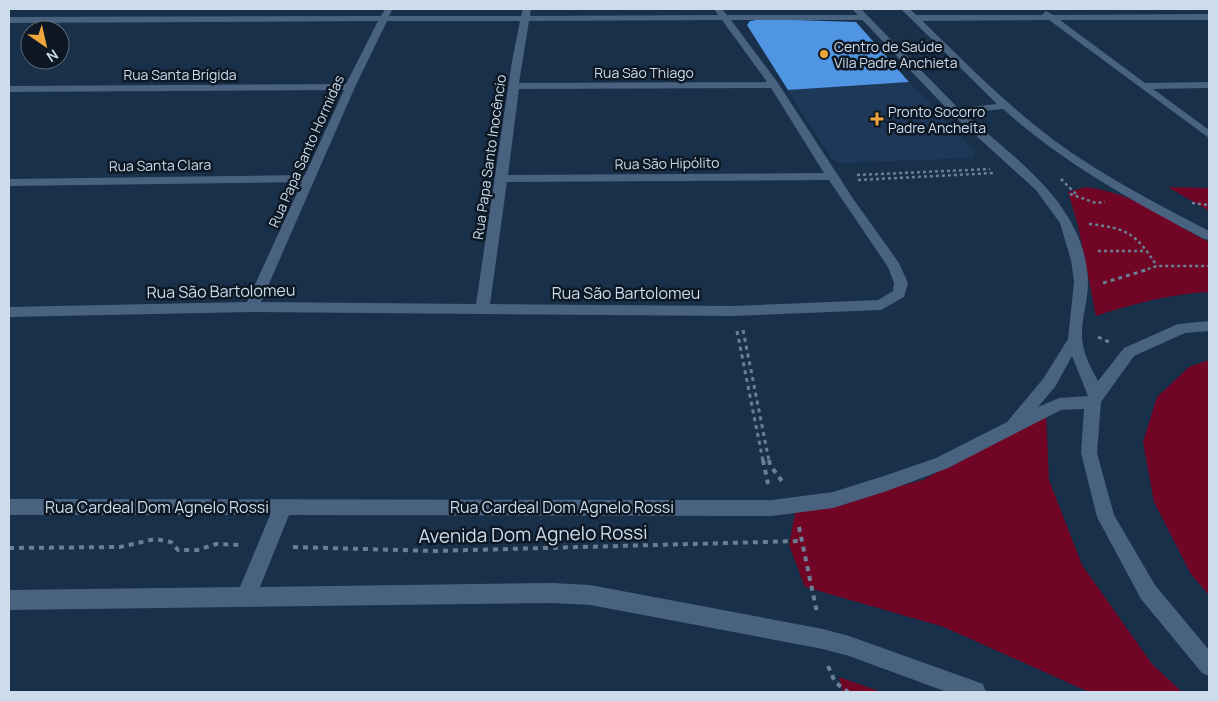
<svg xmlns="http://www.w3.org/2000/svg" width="1218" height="701" viewBox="0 0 1218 701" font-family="Manrope,sans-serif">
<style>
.built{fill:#1d3858}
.green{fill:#700526}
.building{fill:#5095e3}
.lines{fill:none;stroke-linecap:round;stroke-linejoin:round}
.path-far2{stroke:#6b7f94;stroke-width:2.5;stroke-dasharray:3 3;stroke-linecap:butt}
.path-far1{stroke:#6b7f94;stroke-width:3;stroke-dasharray:4 4;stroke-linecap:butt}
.path{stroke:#6b7f94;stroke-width:4;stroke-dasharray:5 5;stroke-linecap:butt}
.street{fill:#49627f;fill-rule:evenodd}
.secondary{fill:#49627f;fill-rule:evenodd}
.poi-dot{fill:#efa73d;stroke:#0e1824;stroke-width:2}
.labels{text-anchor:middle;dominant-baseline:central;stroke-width:5;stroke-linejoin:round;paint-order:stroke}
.far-poi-label{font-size:14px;fill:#cddced;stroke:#0e1824;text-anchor:start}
.far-street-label{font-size:14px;fill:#cddced;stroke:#0e1824}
.street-label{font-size:16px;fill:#cddced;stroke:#0e1824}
.near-street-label{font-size:19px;fill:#cddced;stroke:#0e1824}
</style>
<rect width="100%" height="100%" fill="#19304a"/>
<path class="built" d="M 909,82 L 975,152 L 973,158 L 839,163 L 831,158 L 788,90 Z"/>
<g class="green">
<path d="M 1085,187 C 1136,193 1165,220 1209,242 L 1209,292 C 1170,294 1132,304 1096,316 L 1078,225 L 1068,192 Z"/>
<path d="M 1168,187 L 1209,188 L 1209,211 Z"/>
<path d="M 1209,360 L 1209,595 L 1191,574 L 1154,502 L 1143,442 L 1157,397 L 1189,367 Z"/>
<path d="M 1046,413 L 1049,480 L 1082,565 L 1152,664 L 1182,692 L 1089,692 L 944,627 L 805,587 L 789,545 L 795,513 L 923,480 Z"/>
<path d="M 839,677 L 881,692 L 843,692 Z"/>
</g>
<path class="building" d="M 763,19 L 856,22 L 909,82 L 788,90 L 747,25 L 750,21 Z"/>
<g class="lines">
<g class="path-far2">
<path d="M 857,175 L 990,169"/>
<path d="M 1061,179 L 1076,194"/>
<path d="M 858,180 L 994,173"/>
<path d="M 1070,194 L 1096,203 L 1105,202"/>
<path d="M 1192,203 L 1209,205"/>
<path d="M 1089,224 C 1128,228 1136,234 1157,266"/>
<path d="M 1098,251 L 1146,251"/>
<path d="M 1142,271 L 1157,266 L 1209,266"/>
</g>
<g class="path-far1">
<path d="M 1103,283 L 1146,270"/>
<path d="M 743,330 L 769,461"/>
<path d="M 737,331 L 763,461"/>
<path d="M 1098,337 L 1109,342"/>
</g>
<g class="path">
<path d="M 763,460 L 768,484"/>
<path d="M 769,460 L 770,465 L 784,484"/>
<path d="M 799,527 L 817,613"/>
<path d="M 293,547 L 435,551 L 800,541"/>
<path d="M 9,548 L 120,547 L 155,539 L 171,542 L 178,550 L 197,550 L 216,544 L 242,545"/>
<path d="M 828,666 L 835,682 L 848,692"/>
</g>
<g class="street">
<path d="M 385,9 L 392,10 L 389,16 L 521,16 L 523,9 L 531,9 L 530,16 L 718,15 L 714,9 L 722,9 L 727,15 L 867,15 L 867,19 L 864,20 L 731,20 L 778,83 L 854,200 L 899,263 L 908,283 L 904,297 L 881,310 L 733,316 L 252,312 L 9,317 L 9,307 L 247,302 L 302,182 L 9,186 L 9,179 L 305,175 L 344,90 L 9,92 L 9,86 L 346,84 L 378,21 L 9,23 L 9,17 L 381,16 ZM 722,20 L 767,82 L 519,83 L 529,21 ZM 387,21 L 520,21 L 512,61 L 476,304 L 261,302 L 355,87 ZM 771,88 L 824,173 L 508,175 L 519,89 ZM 829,180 L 888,267 L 894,283 L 893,291 L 878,300 L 733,306 L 490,304 L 507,182 Z"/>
<path d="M 1046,11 L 1053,15 L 1209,14 L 1209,20 L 1060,20 L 1145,83 L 1209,82 L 1209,88 L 1153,89 L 1209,130 L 1209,138 L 1049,20 L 915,21 L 911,18 L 915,15 L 1042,15 Z"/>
</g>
<path class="secondary" d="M 852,9 L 861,9 L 958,108 L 997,104 L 901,9 L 910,9 C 950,47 988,87 1032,123 C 1085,167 1148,199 1209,231 L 1209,240 L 1204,239 C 1134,202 1063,163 1003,109 L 964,113 C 1015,159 1086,205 1088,282 C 1088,301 1081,320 1082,338 C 1083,353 1091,369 1098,381 L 1124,348 L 1178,324 L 1209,321 L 1209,331 L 1185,333 L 1134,356 L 1101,402 L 1097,453 L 1114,515 L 1155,585 L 1209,650 L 1209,676 L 1202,673 L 1141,599 L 1097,517 L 1081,453 L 1084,409 L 1061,410 L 948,468 L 887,491 L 833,508 L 772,516 L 289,515 L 260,587 L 552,583 L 590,585 L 823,629 L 849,636 L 975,681 L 983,684 L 986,692 L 947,692 L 849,656 L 823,649 L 590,605 L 552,603 L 9,610 L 9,590 L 240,587 L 270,515 L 9,515 L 9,499 L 772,500 L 833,492 L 887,475 L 936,458 L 1007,422 L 1043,379 L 1068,339 L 1074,282 L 1071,260 L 1060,223 L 1036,190 L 951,113 ZM 1072,356 L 1088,396 L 1059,398 L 1038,407 L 1055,387 Z"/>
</g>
<g class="poi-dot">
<circle cx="824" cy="54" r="5"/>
<path d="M874.5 111.5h5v5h5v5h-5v5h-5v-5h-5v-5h5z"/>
</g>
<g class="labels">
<g class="far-poi-label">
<text x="834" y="46">Centro de Saúde<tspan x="834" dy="16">Vila Padre Anchieta</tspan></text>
<text x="888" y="111">Pronto Socorro<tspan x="888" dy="16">Padre Ancheita</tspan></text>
</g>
<g class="far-street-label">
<text x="644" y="72">Rua São Thiago</text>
<text x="180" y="74">Rua Santa Brígida</text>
<text transform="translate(306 151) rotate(-66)">Rua Papa Santo Hormidas</text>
<text transform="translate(489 157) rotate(-82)">Rua Papa Santo Inocêncio</text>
<text transform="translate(667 163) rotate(-1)">Rua São Hipólito</text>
<text transform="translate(160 165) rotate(-1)">Rua Santa Clara</text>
</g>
<g class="street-label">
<text transform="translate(221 291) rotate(-1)">Rua São Bartolomeu</text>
<text x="626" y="293">Rua São Bartolomeu</text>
<text x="157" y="507">Rua Cardeal Dom Agnelo Rossi</text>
<text x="562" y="507">Rua Cardeal Dom Agnelo Rossi</text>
</g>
<g class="near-street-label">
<text transform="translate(533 534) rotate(-1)">Avenida Dom Agnelo Rossi</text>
</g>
</g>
<rect width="1218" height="701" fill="none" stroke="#cddced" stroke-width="20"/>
<g transform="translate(45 45) rotate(146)"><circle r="24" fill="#0e1824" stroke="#5a6674"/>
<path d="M0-4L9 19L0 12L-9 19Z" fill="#efa73d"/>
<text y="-8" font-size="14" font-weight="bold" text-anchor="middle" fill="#cddced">N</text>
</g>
</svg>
